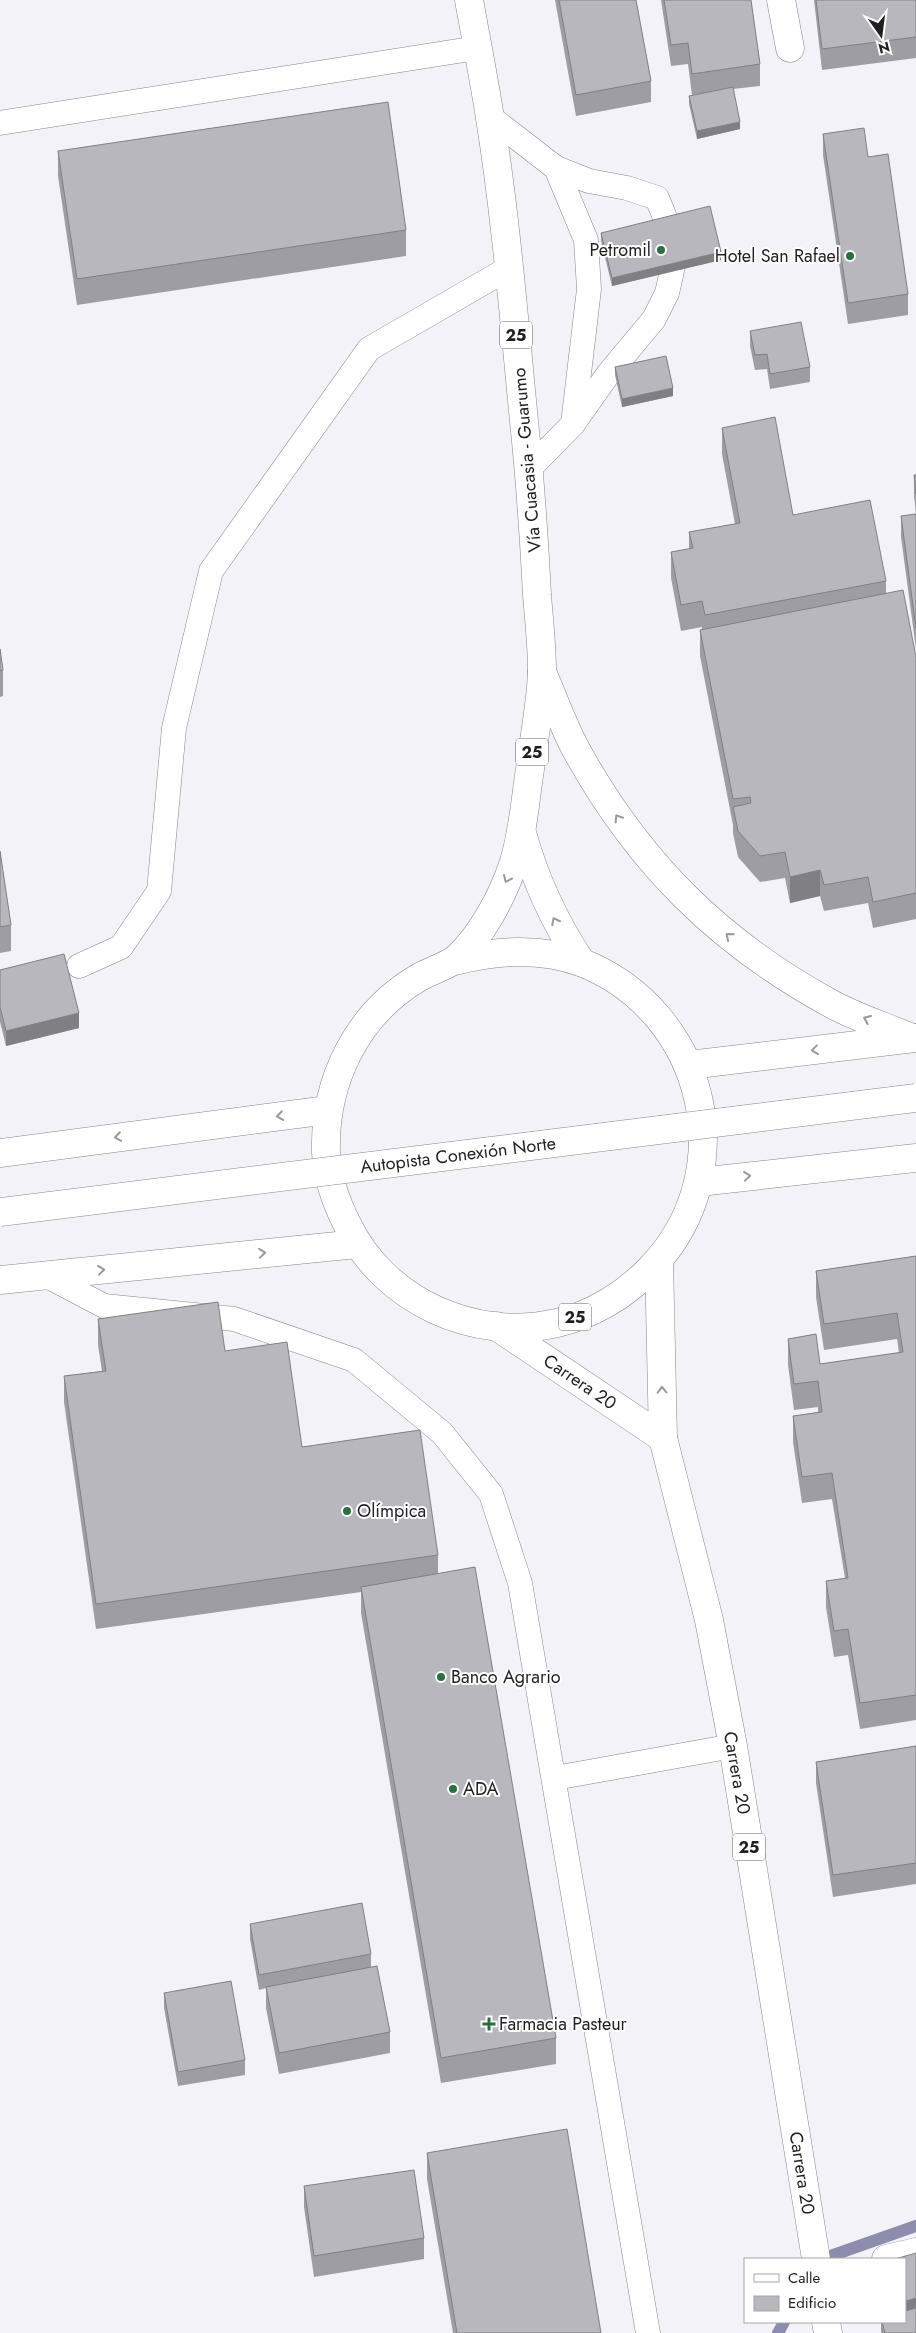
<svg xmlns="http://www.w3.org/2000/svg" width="916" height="2333" viewBox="0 0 916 2333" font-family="Jost,sans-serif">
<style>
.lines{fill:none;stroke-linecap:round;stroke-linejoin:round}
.stream{stroke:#8c8cad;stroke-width:12}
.service-casing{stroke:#86868c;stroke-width:25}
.minor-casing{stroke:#86868c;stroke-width:29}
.primary-casing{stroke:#86868c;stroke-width:29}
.trunk-casing{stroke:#86868c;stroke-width:29}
.service{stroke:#fff;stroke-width:24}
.minor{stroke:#fff;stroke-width:28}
.primary{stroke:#fff;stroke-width:28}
.trunk{stroke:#fff;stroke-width:28}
.trunk-bridge-casing{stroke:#86868c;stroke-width:29;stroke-linecap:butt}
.trunk-bridge{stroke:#fff;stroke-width:28}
.wall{fill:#9d9da3}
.shaded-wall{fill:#808084}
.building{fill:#b7b7bd;stroke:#808084}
.oneway{stroke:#9a9a9c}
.poi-dot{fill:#28713f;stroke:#fff;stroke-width:2}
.labels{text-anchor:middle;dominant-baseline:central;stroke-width:4;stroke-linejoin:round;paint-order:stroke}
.shield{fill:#fff;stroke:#626264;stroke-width:1}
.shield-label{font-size:16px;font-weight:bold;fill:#1f1f22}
.poi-label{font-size:18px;fill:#1f1f22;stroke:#fff;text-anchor:start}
.street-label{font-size:18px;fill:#1f1f22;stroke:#fff}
</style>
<rect width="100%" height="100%" fill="#f2f2f8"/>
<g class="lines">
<g class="stream">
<path d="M 822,2259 L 916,2226"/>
<path d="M 778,2333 L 784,2322"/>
</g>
<defs>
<g id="service">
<path d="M 490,117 L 556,168 L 589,181 L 627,188 L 657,198 L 668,225"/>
<path d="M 0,123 L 477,48"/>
<path d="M 556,168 L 586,240 L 589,289 L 573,424"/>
<path d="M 529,469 L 573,424 L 609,373 L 654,319 L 667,293 L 672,271"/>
<path d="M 79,966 L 121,947 L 159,891 L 174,728 L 211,571 L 369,349 L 509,268"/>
<path d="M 47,1276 L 104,1306 L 234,1319 L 354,1360 L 442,1433 L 491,1494 L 520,1583 L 648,2333"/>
<path d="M 555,1778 L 733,1746"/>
</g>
<g id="minor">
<path d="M 781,0 L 790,48"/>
<path d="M 886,2259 L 916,2252"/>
</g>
<g id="primary">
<path d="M 542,672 C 554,699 564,729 579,755 C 640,864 719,942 828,1002 C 854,1017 884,1026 912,1038"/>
<path d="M 522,833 C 535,880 554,921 581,962"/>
<path d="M 455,961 C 497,950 541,947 583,963 C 707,1013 744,1173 650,1269 C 625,1295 592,1315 557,1323 C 474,1342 384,1301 347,1224 C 336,1202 327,1177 326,1152 C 324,1081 357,1014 418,978 C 431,970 446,967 457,958 C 482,935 502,897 513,865 C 523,834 525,801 530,769 C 534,737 541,704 542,671 C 542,646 539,620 537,595 C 534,537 530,479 524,421 C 514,320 506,218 490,118 C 484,79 476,39 469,0"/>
<path d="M 659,1260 L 663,1438 L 709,1620 L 733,1746 L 816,2259"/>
<path d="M 496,1326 L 663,1438"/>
<path d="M 826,2322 L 828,2333"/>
</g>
<g id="trunk">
<path d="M 689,1065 L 916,1038"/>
<path d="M 0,1153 L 328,1110"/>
<path d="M 699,1182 L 916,1158"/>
<path d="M 0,1280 L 357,1244"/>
</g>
</defs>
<use href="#service" class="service-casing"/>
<use href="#minor" class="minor-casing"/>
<use href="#primary" class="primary-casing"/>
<use href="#trunk" class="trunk-casing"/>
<use href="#service" class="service"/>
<use href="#minor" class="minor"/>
<use href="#primary" class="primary"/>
<use href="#trunk" class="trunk"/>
<defs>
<path id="trunk-bridge" d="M 0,1212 L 916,1098"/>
</defs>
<use href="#trunk-bridge" class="trunk-bridge-casing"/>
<use href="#trunk-bridge" class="trunk-bridge"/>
</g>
<g class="wall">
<path d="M 555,0 L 636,0 L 651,81 L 651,102 L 576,116 Z"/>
<path d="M 661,0 L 751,0 L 760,64 L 760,86 L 733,89 L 740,129 L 697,139 L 689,104 L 689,96 L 698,94 L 692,95 L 688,64 L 671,66 Z"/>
<path d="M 814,0 L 916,0 L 916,58 L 822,70 Z"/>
<path d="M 823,134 L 868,157 L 908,294 L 908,315 L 848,324 L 823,155 Z"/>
<path d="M 58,151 L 406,230 L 406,256 L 77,305 L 58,176 Z"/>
<path d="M 601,233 L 721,260 L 612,286 L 601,241 Z"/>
<path d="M 750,331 L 810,367 L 810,382 L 770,389 L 767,369 L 755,370 L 750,346 Z"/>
<path d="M 615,367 L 673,396 L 622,407 L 615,375 Z"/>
<path d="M 722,428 L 793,515 L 886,581 L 886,593 L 916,657 L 916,919 L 873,928 L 868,903 L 824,911 L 820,896 L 790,903 L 785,878 L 760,882 L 738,857 L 733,833 L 733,825 L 700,656 L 700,630 L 702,629 L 702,627 L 681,631 L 671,578 L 671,552 L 689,549 L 689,532 L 735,524 L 722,454 Z"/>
<path d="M 914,475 L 916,475 L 916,649 L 901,537 L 901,516 L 916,514 L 914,496 Z"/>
<path d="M 0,649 L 3,670 L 3,696 L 0,697 Z"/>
<path d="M 0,851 L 11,925 L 11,951 L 0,953 Z"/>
<path d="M 0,970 L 79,1028 L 6,1046 L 0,1022 Z"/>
<path d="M 916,1256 L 916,1720 L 860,1729 L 848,1655 L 834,1657 L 826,1607 L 826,1581 L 845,1578 L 832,1499 L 802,1503 L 793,1442 L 793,1416 L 818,1412 L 818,1407 L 794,1410 L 788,1365 L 788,1339 L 820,1364 L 899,1353 L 897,1339 L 824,1350 L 816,1297 L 816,1271 Z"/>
<path d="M 98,1319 L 225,1351 L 302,1447 L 438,1555 L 438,1574 L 556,2038 L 556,2064 L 441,2083 L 361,1613 L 361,1592 L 96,1629 L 64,1402 L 64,1376 L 102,1371 L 98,1345 Z"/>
<path d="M 916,1746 L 916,1884 L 833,1897 L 816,1783 L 816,1762 Z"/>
<path d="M 250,1924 L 371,1954 L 371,1967 L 390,2032 L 390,2053 L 279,2074 L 266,2008 L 266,1988 L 259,1990 L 250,1939 Z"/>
<path d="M 164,1993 L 245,2060 L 245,2075 L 178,2086 L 164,2008 Z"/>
<path d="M 427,2153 L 601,2333 L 453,2333 L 427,2179 Z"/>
<path d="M 304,2186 L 424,2238 L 424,2259 L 314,2277 L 304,2207 Z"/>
<path d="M 905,2259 L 916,2333 L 881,2333 L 881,2322 L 905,2322 Z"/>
</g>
<g class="shaded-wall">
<path d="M 740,122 L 740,129 L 697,139 L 697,131 Z"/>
<path d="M 721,252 L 721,260 L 612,286 L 612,278 Z"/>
<path d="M 673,388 L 673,396 L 622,407 L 622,399 Z"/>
<path d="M 820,870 L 820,896 L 790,903 L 790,877 Z"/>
<path d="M 79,1013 L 79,1028 L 6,1046 L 6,1031 Z"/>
<path d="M 916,2298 L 916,2313 L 906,2316 L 906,2301 Z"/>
</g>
<g class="building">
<path d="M 559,0 L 636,0 L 651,81 L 576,95 Z"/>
<path d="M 664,0 L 751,0 L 760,64 L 692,74 L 688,43 L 671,45 Z"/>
<path d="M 816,0 L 916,0 L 916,37 L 822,49 Z"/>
<path d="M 733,87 L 740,122 L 697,131 L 689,96 Z"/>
<path d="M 388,102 L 406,230 L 77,279 L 58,151 Z"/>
<path d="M 864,128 L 868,157 L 888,154 L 908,294 L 848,303 L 823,134 Z"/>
<path d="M 710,206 L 721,252 L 612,278 L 601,233 Z"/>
<path d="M 801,322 L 810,367 L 770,374 L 767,354 L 755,355 L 750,331 Z"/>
<path d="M 666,356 L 673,388 L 622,399 L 615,367 Z"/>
<path d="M 775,417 L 793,515 L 870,500 L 886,581 L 705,615 L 702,601 L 681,605 L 671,552 L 693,548 L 689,532 L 740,523 L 722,428 Z"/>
<path d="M 914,475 L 916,475 L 916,494 Z"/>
<path d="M 916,514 L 916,628 L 901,516 Z"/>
<path d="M 903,590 L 916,657 L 916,893 L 873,902 L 868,877 L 824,885 L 820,870 L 790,877 L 785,852 L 760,856 L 738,831 L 733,807 L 751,803 L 750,797 L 733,799 L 700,630 Z"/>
<path d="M 0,649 L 3,670 L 0,671 Z"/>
<path d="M 0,851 L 11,925 L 0,927 Z"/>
<path d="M 64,954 L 79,1013 L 6,1031 L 0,1007 L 0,970 Z"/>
<path d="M 916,1256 L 916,1695 L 860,1703 L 848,1629 L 834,1631 L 826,1581 L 848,1578 L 832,1473 L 802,1477 L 793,1416 L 822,1412 L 818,1381 L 794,1384 L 788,1339 L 816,1334 L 820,1364 L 903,1352 L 897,1313 L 824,1324 L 816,1271 Z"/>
<path d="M 218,1302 L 225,1351 L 287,1342 L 302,1447 L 420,1430 L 438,1555 L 96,1604 L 64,1376 L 106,1371 L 98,1319 Z"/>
<path d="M 475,1567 L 556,2038 L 441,2058 L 361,1587 Z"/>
<path d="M 916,1746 L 916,1863 L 833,1875 L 816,1762 Z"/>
<path d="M 362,1903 L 371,1954 L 259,1975 L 250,1924 Z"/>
<path d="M 377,1966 L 390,2032 L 279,2053 L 266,1987 Z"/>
<path d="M 231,1981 L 245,2060 L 178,2072 L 164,1993 Z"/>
<path d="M 567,2129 L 601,2333 L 457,2333 L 427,2153 Z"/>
<path d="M 414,2170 L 424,2238 L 314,2256 L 304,2186 Z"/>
<path d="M 916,2253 L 916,2298 L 906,2301 L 905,2295 L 905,2259 L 895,2259 Z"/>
<path d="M 916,2308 L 916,2333 L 885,2333 L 882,2322 L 905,2322 L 905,2311 Z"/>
</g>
<defs><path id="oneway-chevron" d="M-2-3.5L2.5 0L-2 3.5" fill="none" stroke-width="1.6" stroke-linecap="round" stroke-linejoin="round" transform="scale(1.25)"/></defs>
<g class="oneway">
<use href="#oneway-chevron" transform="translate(618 818) rotate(-122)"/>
<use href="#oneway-chevron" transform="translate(507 879) rotate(114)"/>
<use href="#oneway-chevron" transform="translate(555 921) rotate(-117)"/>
<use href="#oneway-chevron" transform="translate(729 936) rotate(-140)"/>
<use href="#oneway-chevron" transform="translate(867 1019) rotate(-157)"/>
<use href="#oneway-chevron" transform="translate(815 1050) rotate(173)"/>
<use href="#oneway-chevron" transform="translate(280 1116) rotate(172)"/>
<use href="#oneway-chevron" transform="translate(118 1137) rotate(172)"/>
<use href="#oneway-chevron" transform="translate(747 1176) rotate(-6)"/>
<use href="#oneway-chevron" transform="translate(262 1253) rotate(-6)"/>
<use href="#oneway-chevron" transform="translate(101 1270) rotate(-6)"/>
<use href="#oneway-chevron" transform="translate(662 1390) rotate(-91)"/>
</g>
<g class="poi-dot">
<circle cx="661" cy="250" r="5"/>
<circle cx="850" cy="256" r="5"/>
<circle cx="347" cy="1511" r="5"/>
<circle cx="441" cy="1677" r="5"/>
<circle cx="453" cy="1789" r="5"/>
<path d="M486.5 2016.5h5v5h5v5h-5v5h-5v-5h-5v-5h5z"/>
</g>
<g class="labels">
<g class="shield">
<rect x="500" y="321.5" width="32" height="27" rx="4"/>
<rect x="516" y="738.5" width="32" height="27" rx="4"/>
<rect x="559" y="1303.5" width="32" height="27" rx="4"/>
<rect x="733" y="1833.5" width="32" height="27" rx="4"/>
</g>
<g class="shield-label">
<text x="516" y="335">25</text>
<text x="532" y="752">25</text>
<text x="575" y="1317">25</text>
<text x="749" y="1847">25</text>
</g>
<g class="poi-label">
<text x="651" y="250" text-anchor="end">Petromil</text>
<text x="840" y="256" text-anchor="end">Hotel San Rafael</text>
<text x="357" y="1511">Olímpica</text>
<text x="451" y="1677">Banco Agrario</text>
<text x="463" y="1789">ADA</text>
<text x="499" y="2024">Farmacia Pasteur</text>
</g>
<g class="street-label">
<text transform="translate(527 460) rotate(-95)">Vía Cuacasia - Guarumo</text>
<text transform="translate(458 1155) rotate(-7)">Autopista Conexión Norte</text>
<text transform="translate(580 1382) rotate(34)">Carrera 20</text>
<text transform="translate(737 1773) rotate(80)">Carrera 20</text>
<text transform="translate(802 2173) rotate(81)">Carrera 20</text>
</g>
</g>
<rect x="744" y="2258" width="162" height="65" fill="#ffffff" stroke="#a5a5a7"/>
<rect x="754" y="2274" width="25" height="8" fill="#ffffff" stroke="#a5a5a7"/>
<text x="788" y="2283" font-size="15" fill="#1f1f22">Calle</text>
<rect x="754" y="2296" width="25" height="15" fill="#b7b7bd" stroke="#a5a5a7"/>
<text x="788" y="2308" font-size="15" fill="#1f1f22">Edificio</text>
<g transform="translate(881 35) rotate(166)" stroke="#ffffff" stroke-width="4" paint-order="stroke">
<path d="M0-4L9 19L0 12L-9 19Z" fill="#1f1f22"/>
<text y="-8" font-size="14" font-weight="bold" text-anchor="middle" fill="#1f1f22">N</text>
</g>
</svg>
